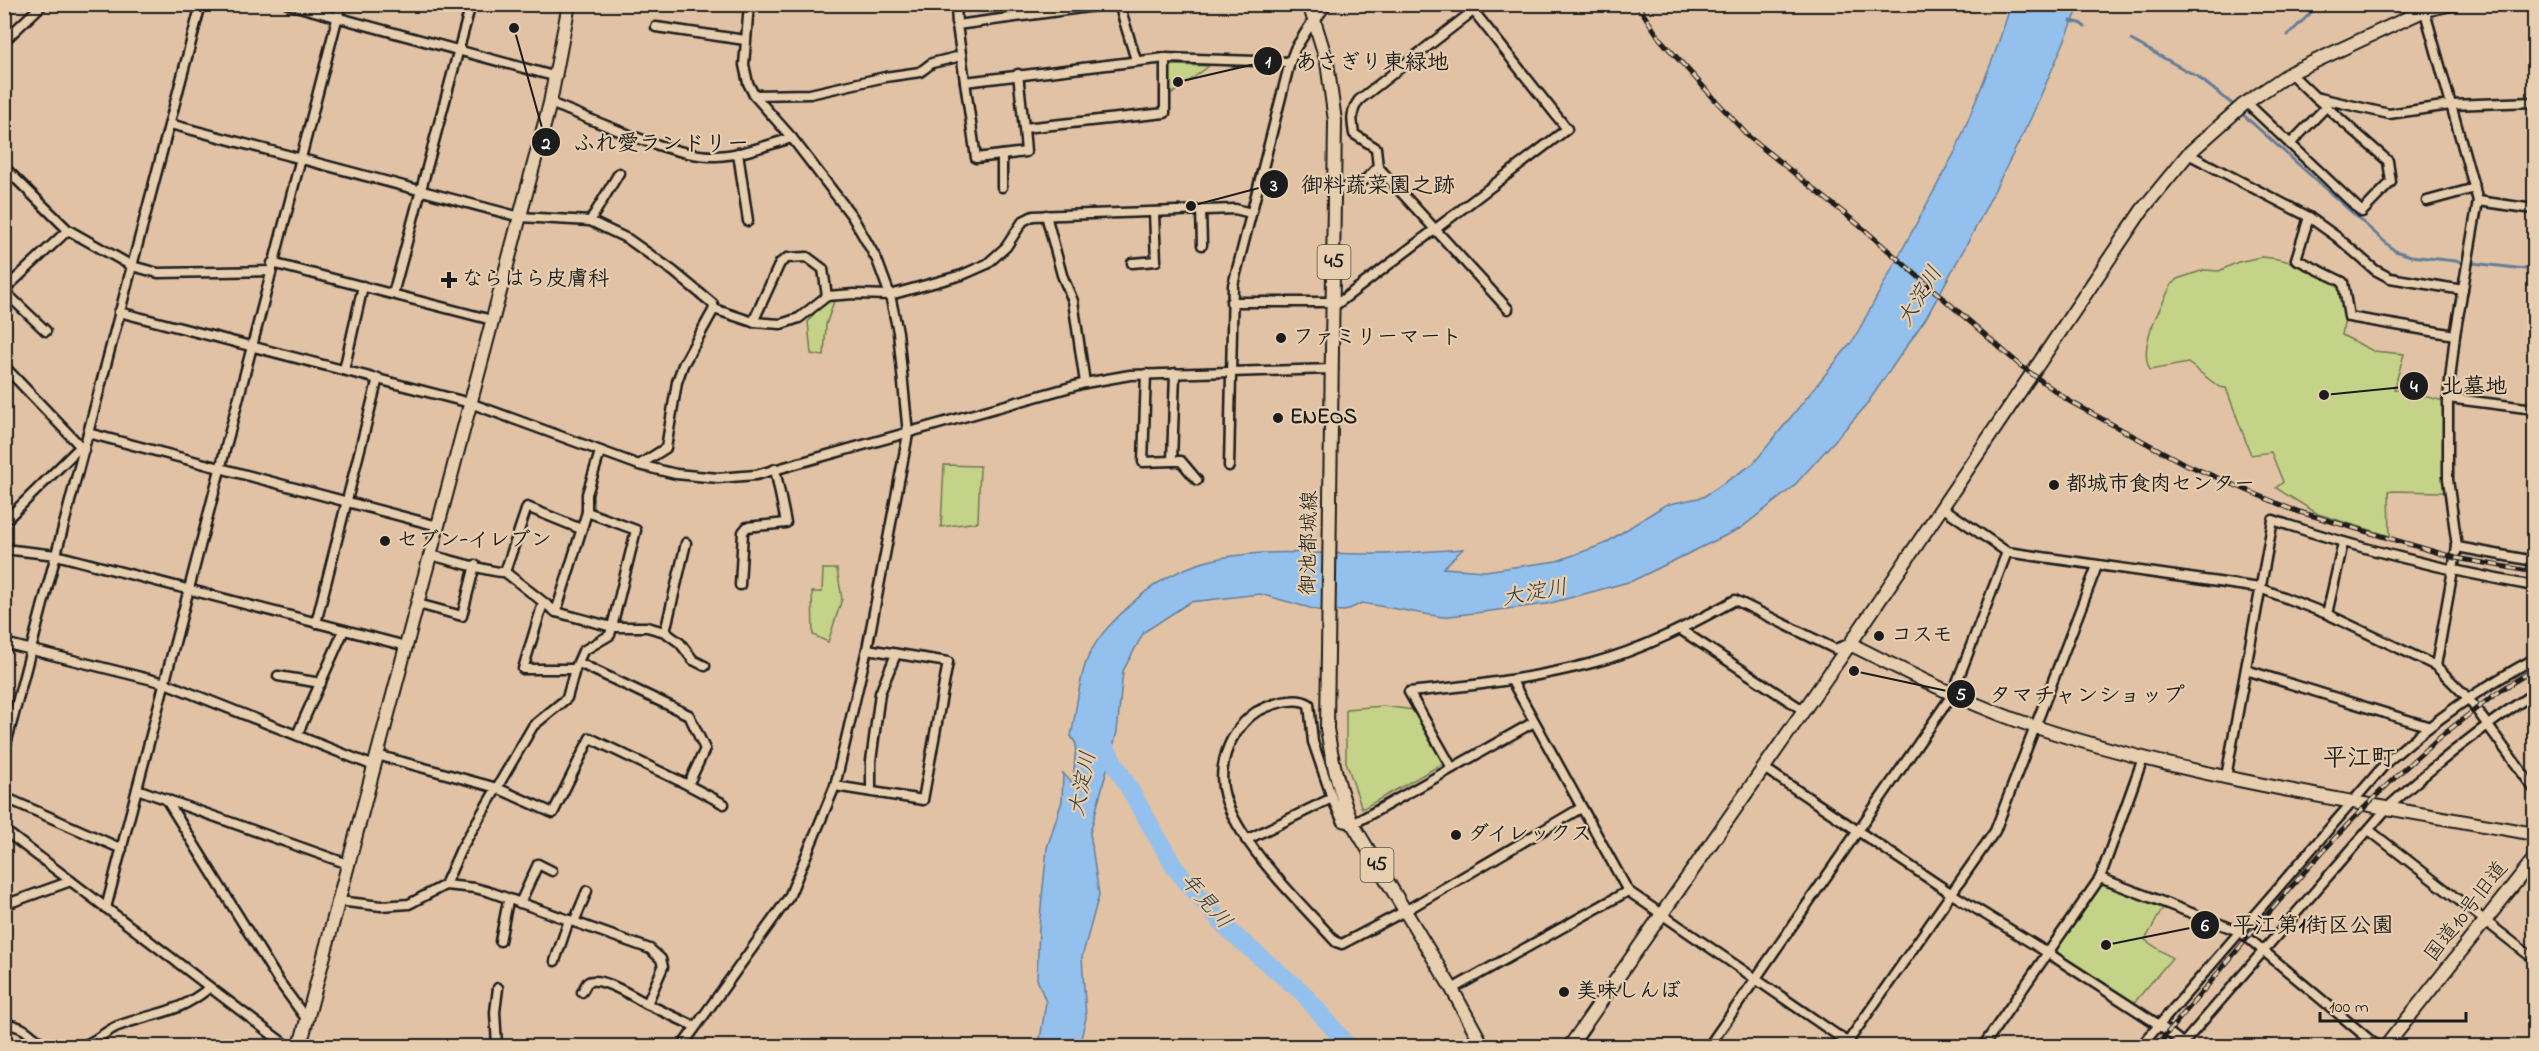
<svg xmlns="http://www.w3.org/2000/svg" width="2539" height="1051" viewBox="0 0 2539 1051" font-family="'Indie Flower','Klee One',sans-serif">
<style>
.green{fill:#c4d387;stroke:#707852;stroke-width:1.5}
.water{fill:#94c0ed;stroke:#647e99;stroke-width:1.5}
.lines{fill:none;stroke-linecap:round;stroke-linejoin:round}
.stream{stroke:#647e99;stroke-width:3}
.river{stroke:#94c0ed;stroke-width:18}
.street-casing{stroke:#1c1c1c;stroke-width:13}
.secondary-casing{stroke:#1c1c1c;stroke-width:16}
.primary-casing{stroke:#1c1c1c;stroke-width:16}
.street{stroke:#e6ceae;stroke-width:8}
.secondary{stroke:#e6ceae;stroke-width:12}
.primary{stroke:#e6ceae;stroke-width:12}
.rail-casing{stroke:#1c1c1c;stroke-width:5}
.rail{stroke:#e6ceae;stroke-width:3;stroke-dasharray:9;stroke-linecap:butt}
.poi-dot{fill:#1c1c1c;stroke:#e6ceae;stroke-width:2}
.labels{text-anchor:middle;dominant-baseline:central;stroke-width:4.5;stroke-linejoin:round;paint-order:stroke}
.shield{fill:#e6ceae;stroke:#595148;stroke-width:1.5}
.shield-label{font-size:20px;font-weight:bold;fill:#1c1c1c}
.poi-label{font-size:21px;font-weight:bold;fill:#1c1c1c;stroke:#e6ceae;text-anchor:start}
.street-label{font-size:21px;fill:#1c1c1c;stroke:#e6ceae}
.water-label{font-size:22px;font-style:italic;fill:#343d46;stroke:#e6ceae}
.quarter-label{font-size:24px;font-weight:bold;fill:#1c1c1c;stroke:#e6ceae}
.leader{fill:none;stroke:#1c1c1c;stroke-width:2}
.callout-dot{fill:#1c1c1c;stroke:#e6ceae;stroke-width:2}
.mark-label{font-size:18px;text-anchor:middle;font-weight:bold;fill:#fff}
.callout-label{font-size:22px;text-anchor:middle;font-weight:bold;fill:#1c1c1c;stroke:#e6ceae;stroke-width:4.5;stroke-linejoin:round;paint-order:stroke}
</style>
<rect width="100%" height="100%" fill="#e2c2a4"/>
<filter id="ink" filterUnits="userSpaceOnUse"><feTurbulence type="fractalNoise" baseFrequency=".0167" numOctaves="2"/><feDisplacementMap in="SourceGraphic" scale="12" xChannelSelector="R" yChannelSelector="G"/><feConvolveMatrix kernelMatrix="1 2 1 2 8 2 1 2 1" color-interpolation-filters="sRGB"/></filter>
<g filter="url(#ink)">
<g class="green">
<path d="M 1171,65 L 1209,66 L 1168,97 L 1168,67 Z"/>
<path d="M 2261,257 C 2289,258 2316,271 2340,286 L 2345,316 L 2342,335 L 2373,351 L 2404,354 L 2394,389 L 2444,401 L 2445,492 L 2389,491 L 2390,536 L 2318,514 L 2276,488 L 2283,482 L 2271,452 L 2251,455 L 2226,388 L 2219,387 L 2188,363 L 2150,370 C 2137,344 2161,309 2171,285 L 2177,279 L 2204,270 L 2219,271 L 2238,262 Z"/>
<path d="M 835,298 L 826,325 L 824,356 L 811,354 L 808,322 L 821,304 Z"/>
<path d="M 944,465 L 980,466 L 978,522 L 941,527 Z"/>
<path d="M 823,569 L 837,569 L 842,599 L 828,642 L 813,635 L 812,592 L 822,592 Z"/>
<path d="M 1383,706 L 1414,710 L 1444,763 L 1362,809 L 1346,762 L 1346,709 Z"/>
<path d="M 2102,885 L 2163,908 L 2145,940 L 2172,958 L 2133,1004 L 2059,956 L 2057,949 Z"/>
</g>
<path class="water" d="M 2011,5 L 2080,5 L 2031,118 L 1974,231 L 1926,318 L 1864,408 L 1792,488 L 1741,528 L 1632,581 L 1547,604 L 1442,617 L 1362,603 L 1345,611 L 1317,610 L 1260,594 L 1190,602 L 1144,632 L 1123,671 L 1117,732 L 1090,833 L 1099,895 L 1082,957 L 1086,1018 L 1079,1046 L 1039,1046 L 1046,1002 L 1037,979 L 1039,927 L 1047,848 L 1062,801 L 1063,773 L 1073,784 L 1076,744 L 1071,736 C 1076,713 1078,687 1085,665 C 1093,642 1108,626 1125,610 C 1199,534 1288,556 1382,554 C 1409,553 1436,551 1463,549 L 1443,568 L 1485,571 L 1557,561 L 1604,544 L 1665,505 L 1703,497 L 1753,464 L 1854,339 L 1956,150 L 1995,53 Z"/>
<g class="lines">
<g class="stream">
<path d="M 2071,21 L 2080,23 L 2085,27"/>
<path d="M 2288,35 L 2320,4"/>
<path d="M 2131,40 L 2198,77 L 2236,107"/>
<path d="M 2240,112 L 2395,251 L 2411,256 L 2534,270"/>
</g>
<path class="river" d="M 1099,736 L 1175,868 L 1228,930 L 1302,992 L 1348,1046"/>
<defs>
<g id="street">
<path d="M 288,4 L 557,77"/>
<path d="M 956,4 L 957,25 L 965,82 L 1165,58 L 1290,62"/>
<path d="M 1119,4 L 1136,60"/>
<path d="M 2423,5 L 2478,201 L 2455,335 L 2448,398 L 2448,479 L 2457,547 L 2436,666"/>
<path d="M 1473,11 L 1359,100 C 1350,112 1352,121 1354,134 L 1376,148 L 1378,167 L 1508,309"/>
<path d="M 957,25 L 1110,4"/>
<path d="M 656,27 L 745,40"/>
<path d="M 4,41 L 43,4"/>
<path d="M 2290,73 L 2315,97 L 2389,114 L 2450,105 L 2534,102"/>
<path d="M 1018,74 L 1024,128 L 1165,113 L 1165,58"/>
<path d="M 965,82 L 976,158 L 1026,152 L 1024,128"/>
<path d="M 754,95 L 810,94 L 885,77 L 920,72 L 932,63 L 961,56"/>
<path d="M 550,103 C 593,119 673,158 716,156 C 742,155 767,145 792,138"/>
<path d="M 2247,103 L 2362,212 L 2391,182 L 2388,161 L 2315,97"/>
<path d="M 170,124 L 520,217 L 590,221 L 628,239 L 673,271 L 713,304 L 714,309"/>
<path d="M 2290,144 L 2326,107"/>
<path d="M 738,153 L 748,221"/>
<path d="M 2188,154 L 2309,217 L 2337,237 L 2375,270 L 2390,278 L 2463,290"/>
<path d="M 1002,155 L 1002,187"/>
<path d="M 4,167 L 68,230 L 132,266 L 158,273 L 271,271"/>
<path d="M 1334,192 L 1365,180 L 1378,167"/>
<path d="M 2427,201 L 2475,188"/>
<path d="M 2478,201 L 2534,209"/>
<path d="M 1201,210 L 1202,245"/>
<path d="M 1046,215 L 1062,275 L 1073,301 L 1085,383"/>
<path d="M 2309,217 L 2296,259 L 2343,282 L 2349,317 L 2455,335"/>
<path d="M 590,221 L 619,173"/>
<path d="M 272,263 L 492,320"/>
<path d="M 1132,263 L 1156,261 L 1154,213"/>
<path d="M 4,290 L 68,230"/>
<path d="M 4,291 L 46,331"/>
<path d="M 393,294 L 471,4"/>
<path d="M 1231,302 L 1333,302"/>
<path d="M 1333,307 L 1567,129 L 1468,4"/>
<path d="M 119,312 L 470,403 L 639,465 L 676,474 L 718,478 L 756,475 L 1085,383 L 1130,375 L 1333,369"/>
<path d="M 753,322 L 780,263 L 787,258 L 807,257 L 823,269 L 827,296"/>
<path d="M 4,366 L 84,450"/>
<path d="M 344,370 L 363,286"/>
<path d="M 1175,373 L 1172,461 L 1181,461 L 1197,480"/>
<path d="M 1146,374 L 1143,462 L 1172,461"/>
<path d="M 2448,398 L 2534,409"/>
<path d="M 88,433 L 438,526"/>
<path d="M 639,465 L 666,448 L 677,382 L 683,365 L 714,309 L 753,322 L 781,324 L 799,318 L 827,296 L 854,294 L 890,295 L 962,275 L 987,264 L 1006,247 L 1023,221 L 1033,216 L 1235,209 L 1251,213"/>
<path d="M 1229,466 L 1233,285 L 1290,62 L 1295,49 L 1314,19"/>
<path d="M 1942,507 L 2007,552 L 2260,588 L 2327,614 L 2436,666 L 2468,698 L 2534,789"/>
<path d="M 4,522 L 81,446"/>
<path d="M 2457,547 L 2534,561"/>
<path d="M 4,549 L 56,555 L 406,646"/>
<path d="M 430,555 C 444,558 496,574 505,572 L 556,612 L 612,627 L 647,627 L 665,632 L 680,643 L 693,660 L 705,666"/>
<path d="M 505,572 L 527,507 L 581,529"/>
<path d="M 740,585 L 743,532 L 747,527 L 786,523 L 775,469"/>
<path d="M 543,603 L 523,669 L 575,669"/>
<path d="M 418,604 L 462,616 L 475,565"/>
<path d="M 556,612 L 587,512 L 587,494 L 600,452"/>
<path d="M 2327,614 L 2343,543"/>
<path d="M 316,623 L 378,378"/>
<path d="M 1681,630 L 1803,710"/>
<path d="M 665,632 L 686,543"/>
<path d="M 4,643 L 165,683 L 374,766"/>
<path d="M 2246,670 L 2427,726"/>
<path d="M 278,676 L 321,683"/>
<path d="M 1512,681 L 1628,891 L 1853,1046"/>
<path d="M 297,735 L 344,630"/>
<path d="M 4,752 L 201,4"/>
<path d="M 377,755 L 497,788 L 553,813 L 590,738 L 688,785 L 705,749 L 689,715 L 579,663"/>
<path d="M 1452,768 L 1409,692 C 1471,686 1532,679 1592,663 C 1642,650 1690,625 1735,600 L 1835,649 L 1849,644"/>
<path d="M 1764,768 L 1952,894 L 2048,953 L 2159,1025 L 2186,1046"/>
<path d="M 2226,777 L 2273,520 C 2359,549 2445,570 2534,586"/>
<path d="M 688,785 L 724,804"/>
<path d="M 835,786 L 923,800 L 948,662 L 867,649"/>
<path d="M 137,789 L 348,864"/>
<path d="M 871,790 L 871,761 L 880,693 L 896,654"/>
<path d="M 4,797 L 122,849"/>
<path d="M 1332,798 L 1343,822 L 1353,824 L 1534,722"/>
<path d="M 166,799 L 278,980 L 307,1020"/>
<path d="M 4,830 L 287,1046"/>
<path d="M 2369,830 L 2534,959"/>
<path d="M 1246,840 L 1332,798 L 1313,742 L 1309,704 C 1295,695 1269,705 1256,712 C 1246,718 1238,729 1232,739 C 1223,756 1219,778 1225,797 C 1240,846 1301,903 1336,942 L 1342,944 L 1405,911 L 1581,808"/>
<path d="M 2100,878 L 2241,932 L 2377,1046"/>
<path d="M 445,885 L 461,849 L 533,726 L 567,698 L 575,669 L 583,651 L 610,635 L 636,530 L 587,512"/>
<path d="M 338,901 L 381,906 L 409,904 L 445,885 L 475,888 L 490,892 L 650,949 L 661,959 L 663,967 L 647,1004 L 694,1026"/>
<path d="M 520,903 L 538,864 L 552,871"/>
<path d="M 4,905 L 71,881"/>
<path d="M 106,908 L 341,4"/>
<path d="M 574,922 L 587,891"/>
<path d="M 500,941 L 508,901"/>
<path d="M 555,961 L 569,920"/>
<path d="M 1452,989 L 1628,891"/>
<path d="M 582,992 C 584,989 585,986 587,983 C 598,974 636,998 647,1004"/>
<path d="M 4,1024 C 30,1026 29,1039 49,1046"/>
<path d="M 82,1046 C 96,1042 105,1031 118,1026 C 155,1012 176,1015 209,988"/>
<path d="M 497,1046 L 495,1012 L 498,988"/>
<path d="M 682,1046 L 789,897 L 835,786 L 867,649 L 908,434 L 898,332 L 890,295 L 877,260 L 852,216 L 792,138 L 754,95 L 748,83 L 744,65 L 749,4"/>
<path d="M 1709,1046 L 1952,695 L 2007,552"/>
<path d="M 1845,1046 L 1995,831 L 2097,566"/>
<path d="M 1983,1046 L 2100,878 L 2143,758"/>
<path d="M 2141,1046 L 2387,762 C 2433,721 2480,688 2534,659"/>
<path d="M 2181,1046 L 2388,807 C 2434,765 2482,727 2534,693"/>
<path d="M 2532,1046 L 2534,1031"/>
</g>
<g id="secondary">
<path d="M 1314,19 L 1325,4"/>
<path d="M 1850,644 C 1911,674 1971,706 2036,727 C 2198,780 2368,804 2534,834"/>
<path d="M 300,1046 L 550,103 L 569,4"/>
<path d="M 1570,1046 L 1850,644 L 2142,210 L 2188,154 L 2243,105 L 2290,73 L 2425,10 L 2453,4"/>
<path d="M 2386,1046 L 2534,859"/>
</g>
<path id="primary" d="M 1309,4 L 1327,62 L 1335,121 L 1327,729 C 1332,761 1339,791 1351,821 L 1452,989 L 1483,1046"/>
</defs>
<use href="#street" class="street-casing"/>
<use href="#secondary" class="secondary-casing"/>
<use href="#primary" class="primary-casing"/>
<use href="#street" class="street"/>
<use href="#secondary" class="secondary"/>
<use href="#primary" class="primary"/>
<defs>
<g id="rail">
<path d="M 1637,4 L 1660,39 L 1749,137 L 1860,226 L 2021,366 L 2069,401 L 2183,463 L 2293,510 L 2456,558 L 2534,572"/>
<path d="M 2156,1046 C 2250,938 2337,821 2449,730 C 2476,709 2504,686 2534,670"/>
</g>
</defs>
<use href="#rail" class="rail-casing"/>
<use href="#rail" class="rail"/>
</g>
</g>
<g class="poi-dot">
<path d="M446 271h6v6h6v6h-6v6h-6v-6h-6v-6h6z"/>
<circle cx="1281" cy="338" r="6"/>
<circle cx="1278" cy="418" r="6"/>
<circle cx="2054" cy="485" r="6"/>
<circle cx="385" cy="541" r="6"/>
<circle cx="1879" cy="636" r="6"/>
<circle cx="1456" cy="835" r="6"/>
<circle cx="1564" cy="992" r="6"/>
</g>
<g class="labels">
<g class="shield">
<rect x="1317.5" y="245" width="33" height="34" rx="4.5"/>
<rect x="1360.5" y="848" width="33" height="34" rx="4.5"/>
</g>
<g class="shield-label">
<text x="1334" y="262">45</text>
<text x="1377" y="865">45</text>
</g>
<g class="poi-label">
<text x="462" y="280">ならはら皮膚科</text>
<text x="1293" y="338">ファミリーマート</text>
<text x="1290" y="418">ENEOS</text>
<text x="2066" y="485">都城市食肉センター</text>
<text x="397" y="541">セブン-イレブン</text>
<text x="1891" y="636">コスモ</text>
<text x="1468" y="835">ダイレックス</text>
<text x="1576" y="992">美味しんぼ</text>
</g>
<g class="street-label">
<text transform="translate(1310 543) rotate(-89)">御池都城線</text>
<text transform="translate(2467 912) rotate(-52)">国道10号旧道</text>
</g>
<g class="water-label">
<text transform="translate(1921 297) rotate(-59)">大淀川</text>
<text transform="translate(1535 594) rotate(-10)">大淀川</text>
<text transform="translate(1084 784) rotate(-79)">大淀川</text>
<text transform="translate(1205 902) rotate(49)">年見川</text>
</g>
<g class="quarter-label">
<text x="2359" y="759">平江町</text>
</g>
</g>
<path class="leader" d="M1178 82L1268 61M514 28L546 142M1191 206L1274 184M2324 395L2414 386M1854 671L1961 694M2106 945L2205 925"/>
<g class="callout-dot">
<circle cx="1178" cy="82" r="6"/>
<circle cx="514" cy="28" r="6"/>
<circle cx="1191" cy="206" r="6"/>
<circle cx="2324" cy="395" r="6"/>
<circle cx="1854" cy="671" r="6"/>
<circle cx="2106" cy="945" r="6"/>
<circle cx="1268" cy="61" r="15"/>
<circle cx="546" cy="142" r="15"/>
<circle cx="1274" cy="184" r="15"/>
<circle cx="2414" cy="386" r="15"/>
<circle cx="1961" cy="694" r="15"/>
<circle cx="2205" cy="925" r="15"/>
</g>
<g class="mark-label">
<text x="1268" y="67">1</text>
<text x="546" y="149">2</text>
<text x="1274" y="191">3</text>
<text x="2414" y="392">4</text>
<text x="1961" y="700">5</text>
<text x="2205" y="931">6</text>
</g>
<g class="callout-label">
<text x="1372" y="69">あさぎり東緑地</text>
<text x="661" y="150">ふれ愛ランドリー</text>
<text x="1378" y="192">御料蔬菜園之跡</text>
<text x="2474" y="393">北墓地</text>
<text x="2087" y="702">タマチャンショップ</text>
<text x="2313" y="932">平江第1街区公園</text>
</g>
<rect width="2539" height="1051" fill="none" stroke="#e6ceae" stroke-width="24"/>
<rect x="12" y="12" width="2515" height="1027" fill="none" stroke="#1c1c1c" stroke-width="2" filter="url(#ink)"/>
<path d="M2320 1012v9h146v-9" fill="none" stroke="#1c1c1c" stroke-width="3"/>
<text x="2329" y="1012" font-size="18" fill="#1c1c1c" stroke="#e6ceae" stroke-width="4.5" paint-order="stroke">100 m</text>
</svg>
